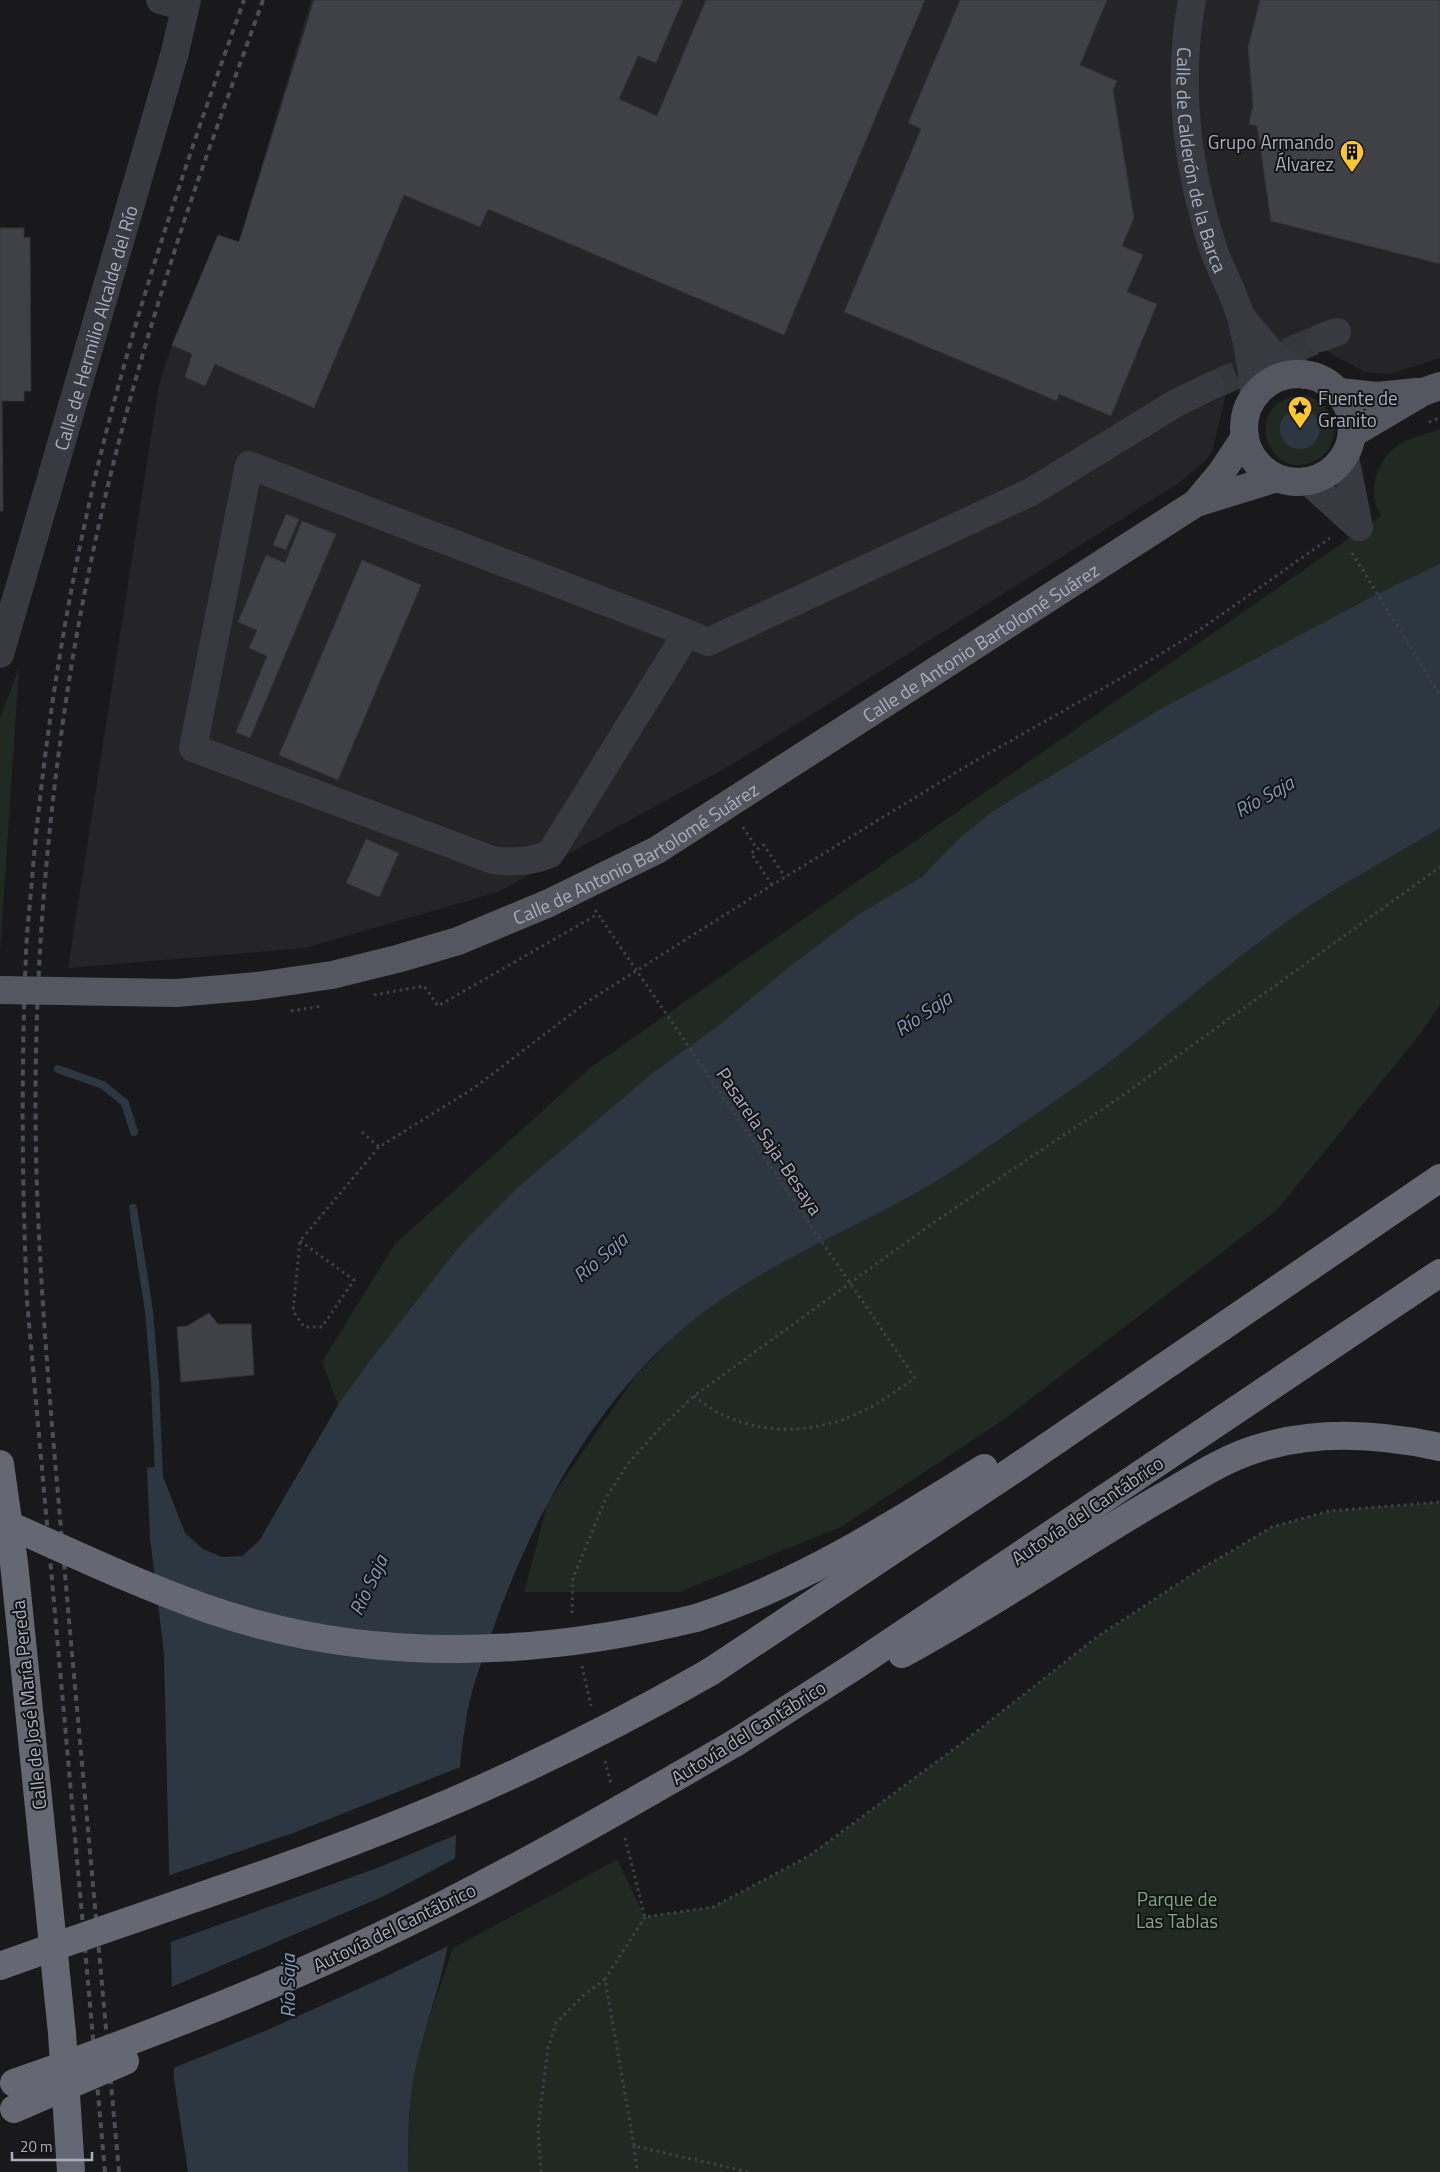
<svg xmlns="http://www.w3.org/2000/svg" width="1440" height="2172" viewBox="0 0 1440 2172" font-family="'Titillium Web',sans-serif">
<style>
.built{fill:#252528}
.green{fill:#202a22;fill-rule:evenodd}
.water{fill:#2d3741}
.pier{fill:#19191b}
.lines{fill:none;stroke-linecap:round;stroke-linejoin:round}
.stream{stroke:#2d3741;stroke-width:8}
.building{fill:#404146;stroke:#333337}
.minor-tunnel{stroke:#36373b;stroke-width:28;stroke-dasharray:28 14;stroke-linecap:butt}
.path{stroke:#3f4148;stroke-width:3;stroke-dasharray:2.5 4;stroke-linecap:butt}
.minor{stroke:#393a41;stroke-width:28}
.major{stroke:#555760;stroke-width:28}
.highway{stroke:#656872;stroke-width:28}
.rail{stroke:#4c4e56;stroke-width:4;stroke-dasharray:6 5;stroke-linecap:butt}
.path-bridge{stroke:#3f4148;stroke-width:3;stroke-dasharray:2.5 4;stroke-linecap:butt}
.major-bridge{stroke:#555760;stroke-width:28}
.highway-bridge{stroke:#656872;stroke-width:28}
.labels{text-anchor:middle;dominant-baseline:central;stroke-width:4;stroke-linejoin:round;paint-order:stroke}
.poi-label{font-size:19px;fill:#aaaebc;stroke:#141416;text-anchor:end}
.street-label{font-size:19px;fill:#aaaebc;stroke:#141416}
.park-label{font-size:19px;fill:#80a885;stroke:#141416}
.water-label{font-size:20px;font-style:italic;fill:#7f9ab9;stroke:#141416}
</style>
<rect width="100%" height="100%" fill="#19191b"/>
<path class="built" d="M 311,0 L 1440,0 L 1440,358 L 1390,374 L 1365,372 L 1326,351 L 1308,349 L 1293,343 L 1231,373 L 1212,452 L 1203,463 L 1179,483 L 733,764 L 498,892 L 305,948 L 68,968 L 159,385 L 172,345 L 218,235 L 239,242 Z"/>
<g class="green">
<path d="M 1305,395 C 1328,403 1342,424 1329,448 C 1325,455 1319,459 1312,462 C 1266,482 1239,398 1305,395 ZM 1320,425 C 1322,454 1286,457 1280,431 Z"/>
<path d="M 1440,429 L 1440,580 L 859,914 L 517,1188 L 462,1243 L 338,1405 L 322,1362 L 395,1244 L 590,1068 L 1381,516 C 1379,511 1376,507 1375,502 C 1370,481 1382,455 1400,444 C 1412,437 1427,434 1440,429 Z"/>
<path d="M 19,668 L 0,953 L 0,719 Z"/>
<path d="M 1440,796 L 1440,1005 L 1421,1033 L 1276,1211 L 1003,1420 L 841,1527 L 679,1592 L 524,1592 L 548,1502 L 635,1377 L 768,1236 Z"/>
<path d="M 1440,1502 L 1440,2172 L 408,2172 C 408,2141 408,2110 413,2080 C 421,2035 439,1991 453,1948 L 617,1860 L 645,1917 L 713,1907 L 809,1856 L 958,1746 L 1097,1637 L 1196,1572 L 1272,1527 L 1329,1511 Z"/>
</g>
<g class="water">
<circle cx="1300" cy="429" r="20"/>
<path d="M 1440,564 L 1440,828 C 1393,856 1344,882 1299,913 C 1234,958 1174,1011 1112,1060 C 1066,1095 1017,1126 969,1160 C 876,1224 765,1257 679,1332 C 588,1412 527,1528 489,1641 C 480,1666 470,1693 466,1720 C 454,1789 458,1860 450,1930 C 444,1981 422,2030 413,2081 C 408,2111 408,2141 408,2172 L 188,2172 L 174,2079 L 164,1653 L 150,1538 L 147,1468 L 159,1466 L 185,1533 L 203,1549 L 222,1557 L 242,1556 L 259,1541 L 338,1405 L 370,1361 L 462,1243 L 517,1188 L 654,1072 L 717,1027 L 784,971 L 859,914 L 922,877 L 961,837 L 992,812 L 1159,710 L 1383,591 Z"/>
</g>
<g class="pier">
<path d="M 463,1766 L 458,1834 L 380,1867 L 168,1943 L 167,1876 L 296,1832 Z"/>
<path d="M 456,1858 L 450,1945 L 389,1975 L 265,2031 L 171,2069 L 169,1988 L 384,1896 Z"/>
</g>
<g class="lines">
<g class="stream">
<path d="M 58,1069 L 103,1085 L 125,1103 L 134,1132"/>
<path d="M 133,1208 L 149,1311 L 155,1383 L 159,1477"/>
</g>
</g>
<g class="building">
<path d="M 314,0 L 683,0 L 656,63 L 638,56 L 619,99 L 657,116 L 706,0 L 925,0 L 784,335 L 488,209 L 480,227 L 404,195 L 314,408 L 215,364 L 205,386 L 185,377 L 192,354 L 172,345 L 218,235 L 239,242 Z"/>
<path d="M 960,0 L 1107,0 L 1080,65 L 1117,81 L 1113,90 L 1134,218 L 1122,246 L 1143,255 L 1127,292 L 1157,304 L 1111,416 L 1059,394 L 1057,401 L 844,312 L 921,129 L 908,123 Z"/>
<path d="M 1260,0 L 1440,0 L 1440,264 L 1271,221 L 1257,126 L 1249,124 L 1253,105 L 1248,47 Z"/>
<path d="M 0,228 L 24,228 L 24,238 L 30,237 L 31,391 L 24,391 L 24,401 L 2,401 L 3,511 L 0,511 Z"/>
<path d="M 286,514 L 299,519 L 286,550 L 273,545 Z"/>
<path d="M 302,521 L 336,534 L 250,738 L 236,732 L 267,656 L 249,648 L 257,630 L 238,622 L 266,555 L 285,563 Z"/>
<path d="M 362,560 L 421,585 L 338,780 L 279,755 Z"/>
<path d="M 366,839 L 399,853 L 379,897 L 346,883 Z"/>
<path d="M 209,1313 L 218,1324 L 251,1324 L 254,1375 L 181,1382 L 177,1327 L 187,1326 Z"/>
</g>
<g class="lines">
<path class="minor-tunnel" d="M 1211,386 L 1320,338"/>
<g class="path">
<path d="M 1429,422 L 1440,418"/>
<path d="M 1352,553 L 1440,695"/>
<path d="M 743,827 L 757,849"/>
<path d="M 772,885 L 751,853 L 764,845 L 785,877"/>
<path d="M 595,910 L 602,920"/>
<path d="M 374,995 L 424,986 L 438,1006 L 598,914"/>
<path d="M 291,1011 L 322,1006"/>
<path d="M 362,1132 L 379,1147"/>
<path d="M 300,1241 L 354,1280 L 322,1327 L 304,1327 L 293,1311 L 300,1241 L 379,1147 L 474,1088 L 587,1002 L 772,885 L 975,761 L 1123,677 L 1198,631 L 1330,538"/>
<path d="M 694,1396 C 703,1402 713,1411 723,1415 C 769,1436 818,1433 863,1411 C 881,1403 898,1389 915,1378"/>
<path d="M 572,1613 L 573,1578 L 606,1498 L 627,1465 L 657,1431 L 694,1396 L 933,1223 L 1119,1098 L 1440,867"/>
<path d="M 582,1666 L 591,1706"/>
<path d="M 605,1761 L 611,1784"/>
<path d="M 625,1838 L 645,1917 L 713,1907 L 809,1856 L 958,1746 L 1097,1637 L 1196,1572 L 1272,1527 L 1329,1511 L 1440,1502"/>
<path d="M 645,1917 L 605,1979 L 634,2146 L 749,2172"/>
<path d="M 634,2146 L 637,2172"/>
<path d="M 541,2172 L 538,2129 L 548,2048 L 556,2023 L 583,1996 L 605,1979"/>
</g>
<g class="minor">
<path d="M 160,0 L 185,7"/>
<path id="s1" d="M 1192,0 C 1176,85 1187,169 1214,251 C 1222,273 1235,295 1241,318 C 1248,343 1252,370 1254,396"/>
<path d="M 1244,320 L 1269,350 L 1303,375"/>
<path d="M 1320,338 L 1337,332"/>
<path d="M 1345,457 L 1359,527"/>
<path d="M 1308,481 L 1359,527"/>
<path d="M 687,633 L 550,854 C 531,862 513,863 493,860 L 193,748 L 249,465 L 687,633 L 708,642 L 1031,492 L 1176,403 L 1211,386"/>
<path id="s2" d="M 0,654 L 175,52 L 187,0"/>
</g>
<g class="major">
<circle cx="1298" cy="428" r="54"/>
<path d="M 1339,392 L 1377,396 L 1417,392"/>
<path d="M 1352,434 L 1423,392 L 1440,386"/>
<path d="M 1196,503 L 1221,473 L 1245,437"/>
<path id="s3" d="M 176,993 L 257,986 L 332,975 L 397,959 L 458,941 L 549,903 L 657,850 L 1196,503 L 1277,478"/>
</g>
<g class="highway">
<path d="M 0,1464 L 14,1563 L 62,2033 L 71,2172"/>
<path d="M 696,1618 C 799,1585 893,1525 984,1468"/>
<path d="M 902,1654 C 989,1607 1070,1551 1155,1501 C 1188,1483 1220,1460 1256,1449 C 1314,1430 1381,1434 1440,1447"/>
<path d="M 710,1672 L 1013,1470 L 1440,1178"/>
<path d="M 735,1743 L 858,1664 L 1440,1273"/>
</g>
<g class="rail">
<path d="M 105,2172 L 27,1301 C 22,1185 21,1069 26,954 C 27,925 31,896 33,867 C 45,736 65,606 95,478 C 133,316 188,157 244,0"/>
<path d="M 119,2172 C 102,1984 85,1797 68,1609 C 56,1469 42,1329 37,1189 C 31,1020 43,848 69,681 C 91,542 125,406 168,272 C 196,180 231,90 263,0"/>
</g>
<path class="path-bridge" d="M 602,920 L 915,1378"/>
<path class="major-bridge" d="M 0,990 L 176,993"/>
<g class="highway-bridge">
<path d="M 0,1521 C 68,1551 135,1583 205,1608 C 365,1664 533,1658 696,1618"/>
<path d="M 0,1966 C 155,1910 314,1862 465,1796 C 549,1759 630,1718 710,1672"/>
<path d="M 14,2083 C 161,2032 308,1974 447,1903 C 545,1853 640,1798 735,1743"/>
<path d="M 14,2109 L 125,2061"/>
</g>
</g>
<defs>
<symbol id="building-pin" viewBox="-11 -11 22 30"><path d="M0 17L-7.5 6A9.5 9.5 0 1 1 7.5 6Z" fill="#ffc62d" stroke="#141416"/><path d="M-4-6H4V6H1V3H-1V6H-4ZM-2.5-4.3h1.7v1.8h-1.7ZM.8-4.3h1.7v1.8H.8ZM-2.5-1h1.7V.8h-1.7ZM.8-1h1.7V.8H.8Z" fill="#111"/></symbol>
<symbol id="sight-pin" viewBox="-11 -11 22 30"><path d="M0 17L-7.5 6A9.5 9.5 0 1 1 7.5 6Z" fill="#ffc62d" stroke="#141416"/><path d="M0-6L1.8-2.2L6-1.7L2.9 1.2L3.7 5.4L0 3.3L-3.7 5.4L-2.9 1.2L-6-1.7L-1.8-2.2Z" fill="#111"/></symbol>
</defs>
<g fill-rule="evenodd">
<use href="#building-pin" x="1338" y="138" width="28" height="38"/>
<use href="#sight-pin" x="1286" y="394" width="28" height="38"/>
</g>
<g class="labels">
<g class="poi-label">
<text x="1334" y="141">Grupo Armando<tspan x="1334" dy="22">Álvarez</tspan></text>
<text x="1318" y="397" text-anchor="start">Fuente de<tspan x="1318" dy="22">Granito</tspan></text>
</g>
<g class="street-label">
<text stroke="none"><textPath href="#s1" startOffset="162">Calle de Calderón de la Barca</textPath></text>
<text stroke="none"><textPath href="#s2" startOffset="340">Calle de Hermilio Alcalde del Río</textPath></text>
<text stroke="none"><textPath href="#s3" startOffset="891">Calle de Antonio Bartolomé Suárez</textPath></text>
<text stroke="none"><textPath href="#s3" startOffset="486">Calle de Antonio Bartolomé Suárez</textPath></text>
<text transform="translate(770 1141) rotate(56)">Pasarela Saja-Besaya</text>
<text transform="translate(1087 1510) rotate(-34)">Autovía del Cantábrico</text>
<text transform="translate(28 1705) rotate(-96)">Calle de José María Pereda</text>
<text transform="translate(748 1732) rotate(-32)">Autovía del Cantábrico</text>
<text transform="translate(394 1927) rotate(-26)">Autovía del Cantábrico</text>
</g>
<g class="park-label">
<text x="1177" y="1898">Parque de<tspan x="1177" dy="22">Las Tablas</tspan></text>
</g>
<g class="water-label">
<text transform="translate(1264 796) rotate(-29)">Río Saja</text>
<text transform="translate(923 1013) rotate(-34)">Río Saja</text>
<text transform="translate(600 1257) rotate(-41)">Río Saja</text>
<text transform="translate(368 1585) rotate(-65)">Río Saja</text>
<text transform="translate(287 1986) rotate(-90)">Río Saja</text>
</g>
</g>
<path d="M12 2152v8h80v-8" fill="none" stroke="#aaaebc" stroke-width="2.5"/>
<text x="20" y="2152" font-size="15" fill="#aaaebc" stroke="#141416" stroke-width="4" paint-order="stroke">20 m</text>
</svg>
